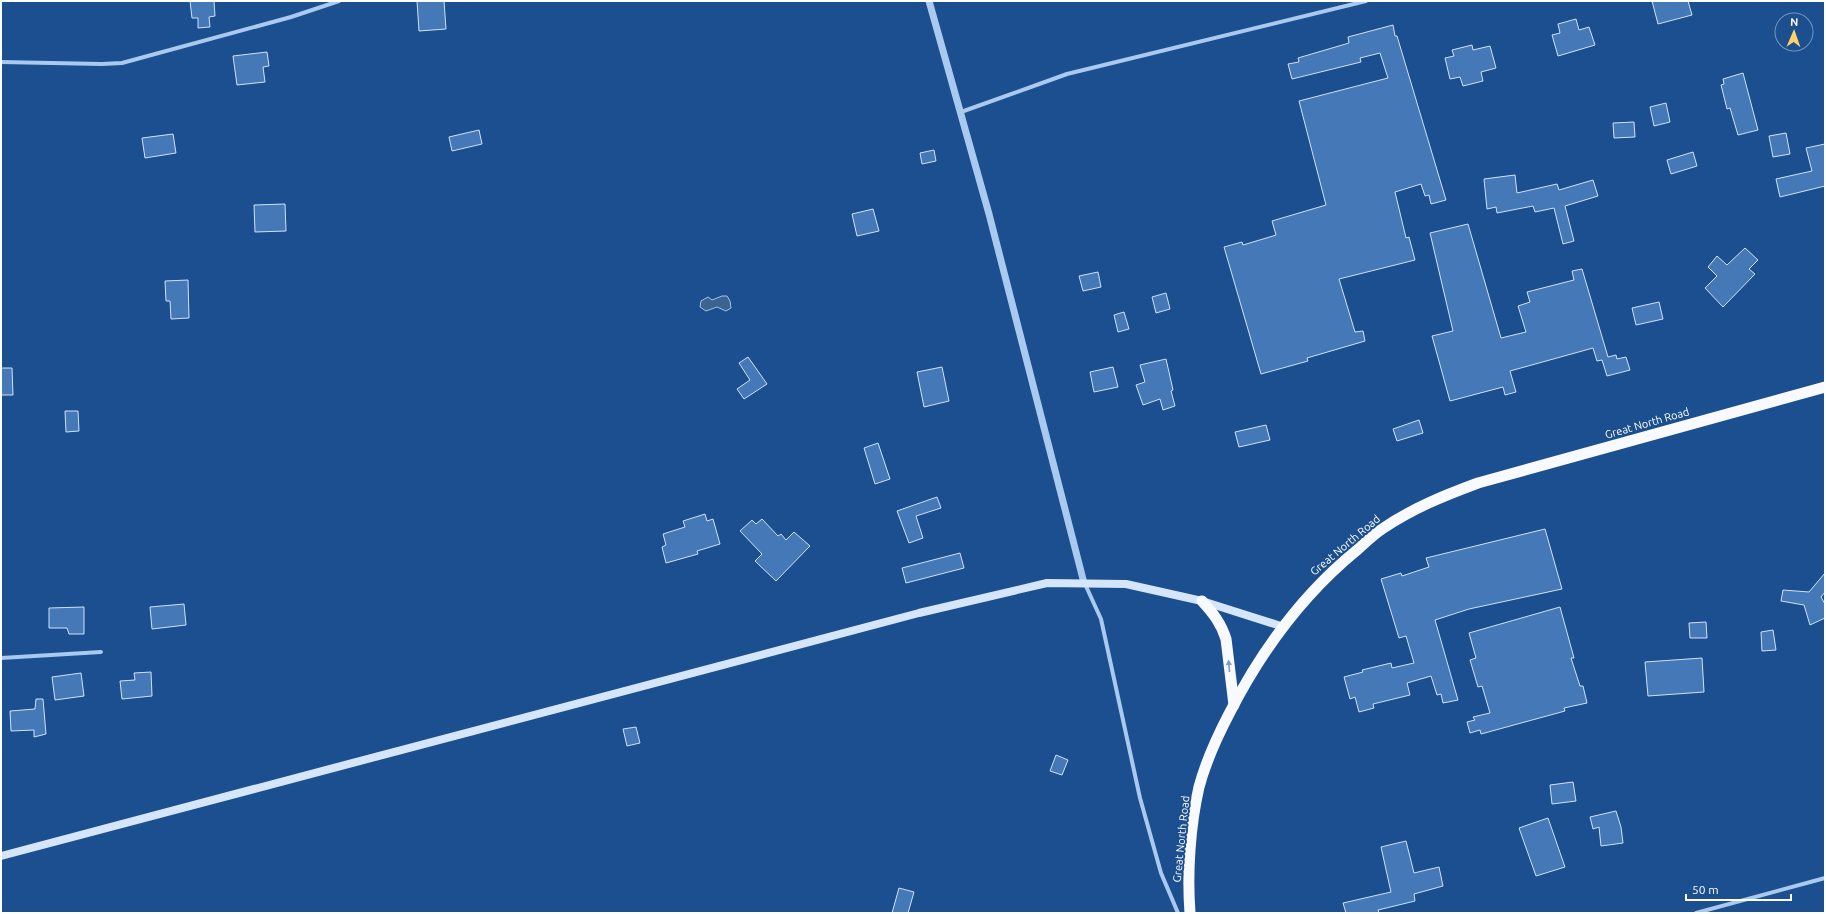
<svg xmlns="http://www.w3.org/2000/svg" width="1826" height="914" viewBox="0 0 1826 914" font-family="Ubuntu,sans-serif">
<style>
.water{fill:#3c6290;stroke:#9cc4f0}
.building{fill:#4478b7;stroke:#cfe3fa}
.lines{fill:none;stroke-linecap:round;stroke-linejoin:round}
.minor{stroke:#a9c9ee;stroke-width:4}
.tertiary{stroke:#a9c9ee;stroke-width:7}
.secondary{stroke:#d6e6fa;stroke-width:8}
.trunk{stroke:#f8faff;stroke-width:11}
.oneway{fill:#7e9cc1}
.labels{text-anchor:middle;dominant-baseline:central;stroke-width:4;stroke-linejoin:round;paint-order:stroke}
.street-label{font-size:11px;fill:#fff;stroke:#1b4f8f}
</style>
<rect width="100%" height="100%" fill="#1b4f8f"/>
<path class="water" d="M 722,296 L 727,296 L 730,301 L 731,308 L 726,311 L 717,307 L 706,311 L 700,307 L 701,301 L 708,297 L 712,300 Z"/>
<g class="building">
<path d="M 190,1 L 214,1 L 215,16 L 209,17 L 210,27 L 198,28 L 198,18 L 192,18 Z"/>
<path d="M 417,1 L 444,1 L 446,29 L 419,31 Z"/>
<path d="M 1652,1 L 1688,1 L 1692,15 L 1658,24 Z"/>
<path d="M 1576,19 L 1579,30 L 1589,27 L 1595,45 L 1558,56 L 1552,35 L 1560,33 L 1558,24 Z"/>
<path d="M 1393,25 L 1395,36 L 1397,36 L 1446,200 L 1431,204 L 1429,195 L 1425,196 L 1421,184 L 1395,192 L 1406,238 L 1409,237 L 1415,260 L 1339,279 L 1355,332 L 1363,331 L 1365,341 L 1307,358 L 1308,361 L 1261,374 L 1224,247 L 1242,242 L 1243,245 L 1273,236 L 1276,235 L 1272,221 L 1326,205 L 1299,101 L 1388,78 L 1380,53 L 1360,58 L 1361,62 L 1292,79 L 1288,64 L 1299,62 L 1298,58 L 1349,43 L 1348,37 Z"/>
<path d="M 1472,45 L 1473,50 L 1490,46 L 1496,68 L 1481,72 L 1483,81 L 1463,86 L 1460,77 L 1450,79 L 1445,58 L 1454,56 L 1452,50 Z"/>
<path d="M 267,52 L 269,66 L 263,67 L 265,82 L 237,85 L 233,56 Z"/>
<path d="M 1743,73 L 1758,130 L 1738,135 L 1730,108 L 1727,109 L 1721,85 L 1724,84 L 1723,79 Z"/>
<path d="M 1666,103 L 1670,122 L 1654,126 L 1650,107 Z"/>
<path d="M 1634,122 L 1635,137 L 1614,138 L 1613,123 Z"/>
<path d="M 479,130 L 482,144 L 452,151 L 449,137 Z"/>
<path d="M 1786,133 L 1790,154 L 1773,157 L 1769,136 Z"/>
<path d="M 173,134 L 176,153 L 145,158 L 142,138 Z"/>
<path d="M 1825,144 L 1825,186 L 1780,197 L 1776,179 L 1812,171 L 1806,148 Z"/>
<path d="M 934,150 L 936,161 L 922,164 L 920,153 Z"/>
<path d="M 1693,152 L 1697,166 L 1671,174 L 1667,160 Z"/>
<path d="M 1515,175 L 1517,193 L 1557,184 L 1559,190 L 1593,180 L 1598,196 L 1565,206 L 1574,241 L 1563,244 L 1554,208 L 1535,212 L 1533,206 L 1497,213 L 1496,207 L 1487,209 L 1484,179 Z"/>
<path d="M 285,204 L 286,231 L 255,232 L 254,205 Z"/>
<path d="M 873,209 L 879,231 L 857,236 L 852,214 Z"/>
<path d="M 1468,224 L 1501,338 L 1526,332 L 1518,306 L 1530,302 L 1527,292 L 1574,280 L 1572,271 L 1582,269 L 1608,357 L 1616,355 L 1617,359 L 1626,357 L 1630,370 L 1607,376 L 1602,360 L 1597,361 L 1593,348 L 1510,371 L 1516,392 L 1505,395 L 1503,387 L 1450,401 L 1432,336 L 1453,331 L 1430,233 Z"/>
<path d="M 1745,248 L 1758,260 L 1749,269 L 1755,274 L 1723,307 L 1705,288 L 1717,276 L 1708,267 L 1717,256 L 1727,265 Z"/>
<path d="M 1098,272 L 1101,287 L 1083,291 L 1079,276 Z"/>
<path d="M 188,280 L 189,318 L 171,319 L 170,301 L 166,301 L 165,281 Z"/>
<path d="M 1166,293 L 1170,309 L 1156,313 L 1152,297 Z"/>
<path d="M 1659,302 L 1663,319 L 1636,325 L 1632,308 Z"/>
<path d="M 1124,312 L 1129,329 L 1118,332 L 1114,315 Z"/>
<path d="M 748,357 L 767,384 L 744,399 L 737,389 L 750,380 L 739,363 Z"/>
<path d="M 1166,359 L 1173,390 L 1171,391 L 1175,406 L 1163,410 L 1160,399 L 1143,405 L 1136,385 L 1145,382 L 1140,365 Z"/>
<path d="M 942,367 L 949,401 L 924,407 L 917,372 Z"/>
<path d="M 1113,367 L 1118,387 L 1094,392 L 1090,372 Z"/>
<path d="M 1,368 L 12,368 L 13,395 L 1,395 Z"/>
<path d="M 65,411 L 78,411 L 79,431 L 66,432 Z"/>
<path d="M 1419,420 L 1423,433 L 1397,441 L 1393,429 Z"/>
<path d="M 1266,425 L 1270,440 L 1239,447 L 1235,432 Z"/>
<path d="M 878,443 L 890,479 L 875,484 L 864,448 Z"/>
<path d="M 937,497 L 941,508 L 916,516 L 923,538 L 909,543 L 897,511 Z"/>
<path d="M 705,514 L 707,521 L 713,519 L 720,544 L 697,551 L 698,554 L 666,563 L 662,547 L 666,545 L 663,534 L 685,527 L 683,521 Z"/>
<path d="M 762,519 L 778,536 L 781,534 L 786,540 L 794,532 L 810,546 L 776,581 L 755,561 L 762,554 L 740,531 L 752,520 L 756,524 Z"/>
<path d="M 1545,529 L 1562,589 L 1469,609 L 1435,620 L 1458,700 L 1443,703 L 1441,694 L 1437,695 L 1431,676 L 1407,683 L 1410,695 L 1373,704 L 1374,708 L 1359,712 L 1355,697 L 1350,699 L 1344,677 L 1363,672 L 1362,670 L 1391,663 L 1392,668 L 1414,663 L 1406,636 L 1399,638 L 1381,579 L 1401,573 L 1402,576 L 1429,567 L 1426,558 Z"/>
<path d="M 960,553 L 964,568 L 906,583 L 902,568 Z"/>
<path d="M 1825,573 L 1825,592 L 1821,597 L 1825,604 L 1825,618 L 1810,625 L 1804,605 L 1781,601 L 1783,590 L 1809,592 Z"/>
<path d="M 184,604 L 186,625 L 152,629 L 150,607 Z"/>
<path d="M 84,607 L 84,634 L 69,634 L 67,628 L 49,628 L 49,608 Z"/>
<path d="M 1560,607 L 1574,658 L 1571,658 L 1580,686 L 1583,686 L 1587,703 L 1564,708 L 1565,711 L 1481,734 L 1480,730 L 1470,733 L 1467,722 L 1475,720 L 1473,717 L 1490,713 L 1482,686 L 1478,687 L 1470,660 L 1476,658 L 1469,633 Z"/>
<path d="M 1706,622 L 1707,638 L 1690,638 L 1689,623 Z"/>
<path d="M 1773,630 L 1776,650 L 1762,651 L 1761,632 Z"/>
<path d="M 1702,658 L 1704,692 L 1648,696 L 1645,662 Z"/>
<path d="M 151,672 L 152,696 L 122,699 L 120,681 L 135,680 L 134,673 Z"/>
<path d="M 81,673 L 84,696 L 55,700 L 52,677 Z"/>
<path d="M 36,699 L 43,699 L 46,734 L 34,737 L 34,730 L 11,731 L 10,711 L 35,709 Z"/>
<path d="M 636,727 L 640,743 L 627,746 L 623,729 Z"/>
<path d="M 1056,755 L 1068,760 L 1062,775 L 1050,771 Z"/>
<path d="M 1573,782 L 1576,801 L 1552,804 L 1550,785 Z"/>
<path d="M 1616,811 L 1621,827 L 1623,843 L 1601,846 L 1599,827 L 1593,829 L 1590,817 Z"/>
<path d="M 1548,818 L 1565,867 L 1536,876 L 1519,828 Z"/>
<path d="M 1406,841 L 1414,873 L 1439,867 L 1443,886 L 1414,894 L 1415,901 L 1378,910 L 1379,913 L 1346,913 L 1343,903 L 1391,892 L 1381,847 Z"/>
<path d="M 899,888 L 914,892 L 908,913 L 892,913 Z"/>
</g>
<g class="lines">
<g class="minor">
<path d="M 1,62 L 102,64 L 122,63 L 291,17 L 339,1"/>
<path d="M 961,112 L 1067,74 L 1366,1"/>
<path d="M 1085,584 L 1101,619 L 1140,798 L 1161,873 L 1178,913"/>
<path d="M 1,658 L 101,652"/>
<path d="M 1696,913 L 1825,878"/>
</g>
<path class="tertiary" d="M 929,1 L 989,214 L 1084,583"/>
<path class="secondary" d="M 1,856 L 919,613 L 1047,583 L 1126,584 L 1202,601 L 1284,627"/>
<g class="trunk">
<path d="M 1202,601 C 1213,613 1221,623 1226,639 L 1234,705"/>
<path d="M 1190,913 C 1187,873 1190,826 1199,787 C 1206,761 1217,737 1229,714 C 1261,651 1302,595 1357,550 C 1365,543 1373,535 1382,529 C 1413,508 1443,496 1478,483 L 1825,387"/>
</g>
</g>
<defs><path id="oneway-solid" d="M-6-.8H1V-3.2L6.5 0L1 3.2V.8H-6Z"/></defs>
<use class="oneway" href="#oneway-solid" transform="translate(1229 666) rotate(-95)"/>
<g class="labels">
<g class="street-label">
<text transform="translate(1647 423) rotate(-16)">Great North Road</text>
<text transform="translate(1345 545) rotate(-40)">Great North Road</text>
<text transform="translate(1181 839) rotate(-84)">Great North Road</text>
</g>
</g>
<rect width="1826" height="914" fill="none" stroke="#ffffff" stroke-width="4"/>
<g transform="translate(1794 32) rotate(2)"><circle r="19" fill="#1b4f8f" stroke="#7695bc"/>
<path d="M0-3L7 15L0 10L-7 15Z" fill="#ffd166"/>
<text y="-6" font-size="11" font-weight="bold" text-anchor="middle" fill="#ffffff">N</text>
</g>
<path d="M1686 894v6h105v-6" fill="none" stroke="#ffffff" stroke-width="2"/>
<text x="1692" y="894" font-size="12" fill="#ffffff" stroke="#1b4f8f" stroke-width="3" paint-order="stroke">50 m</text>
</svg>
